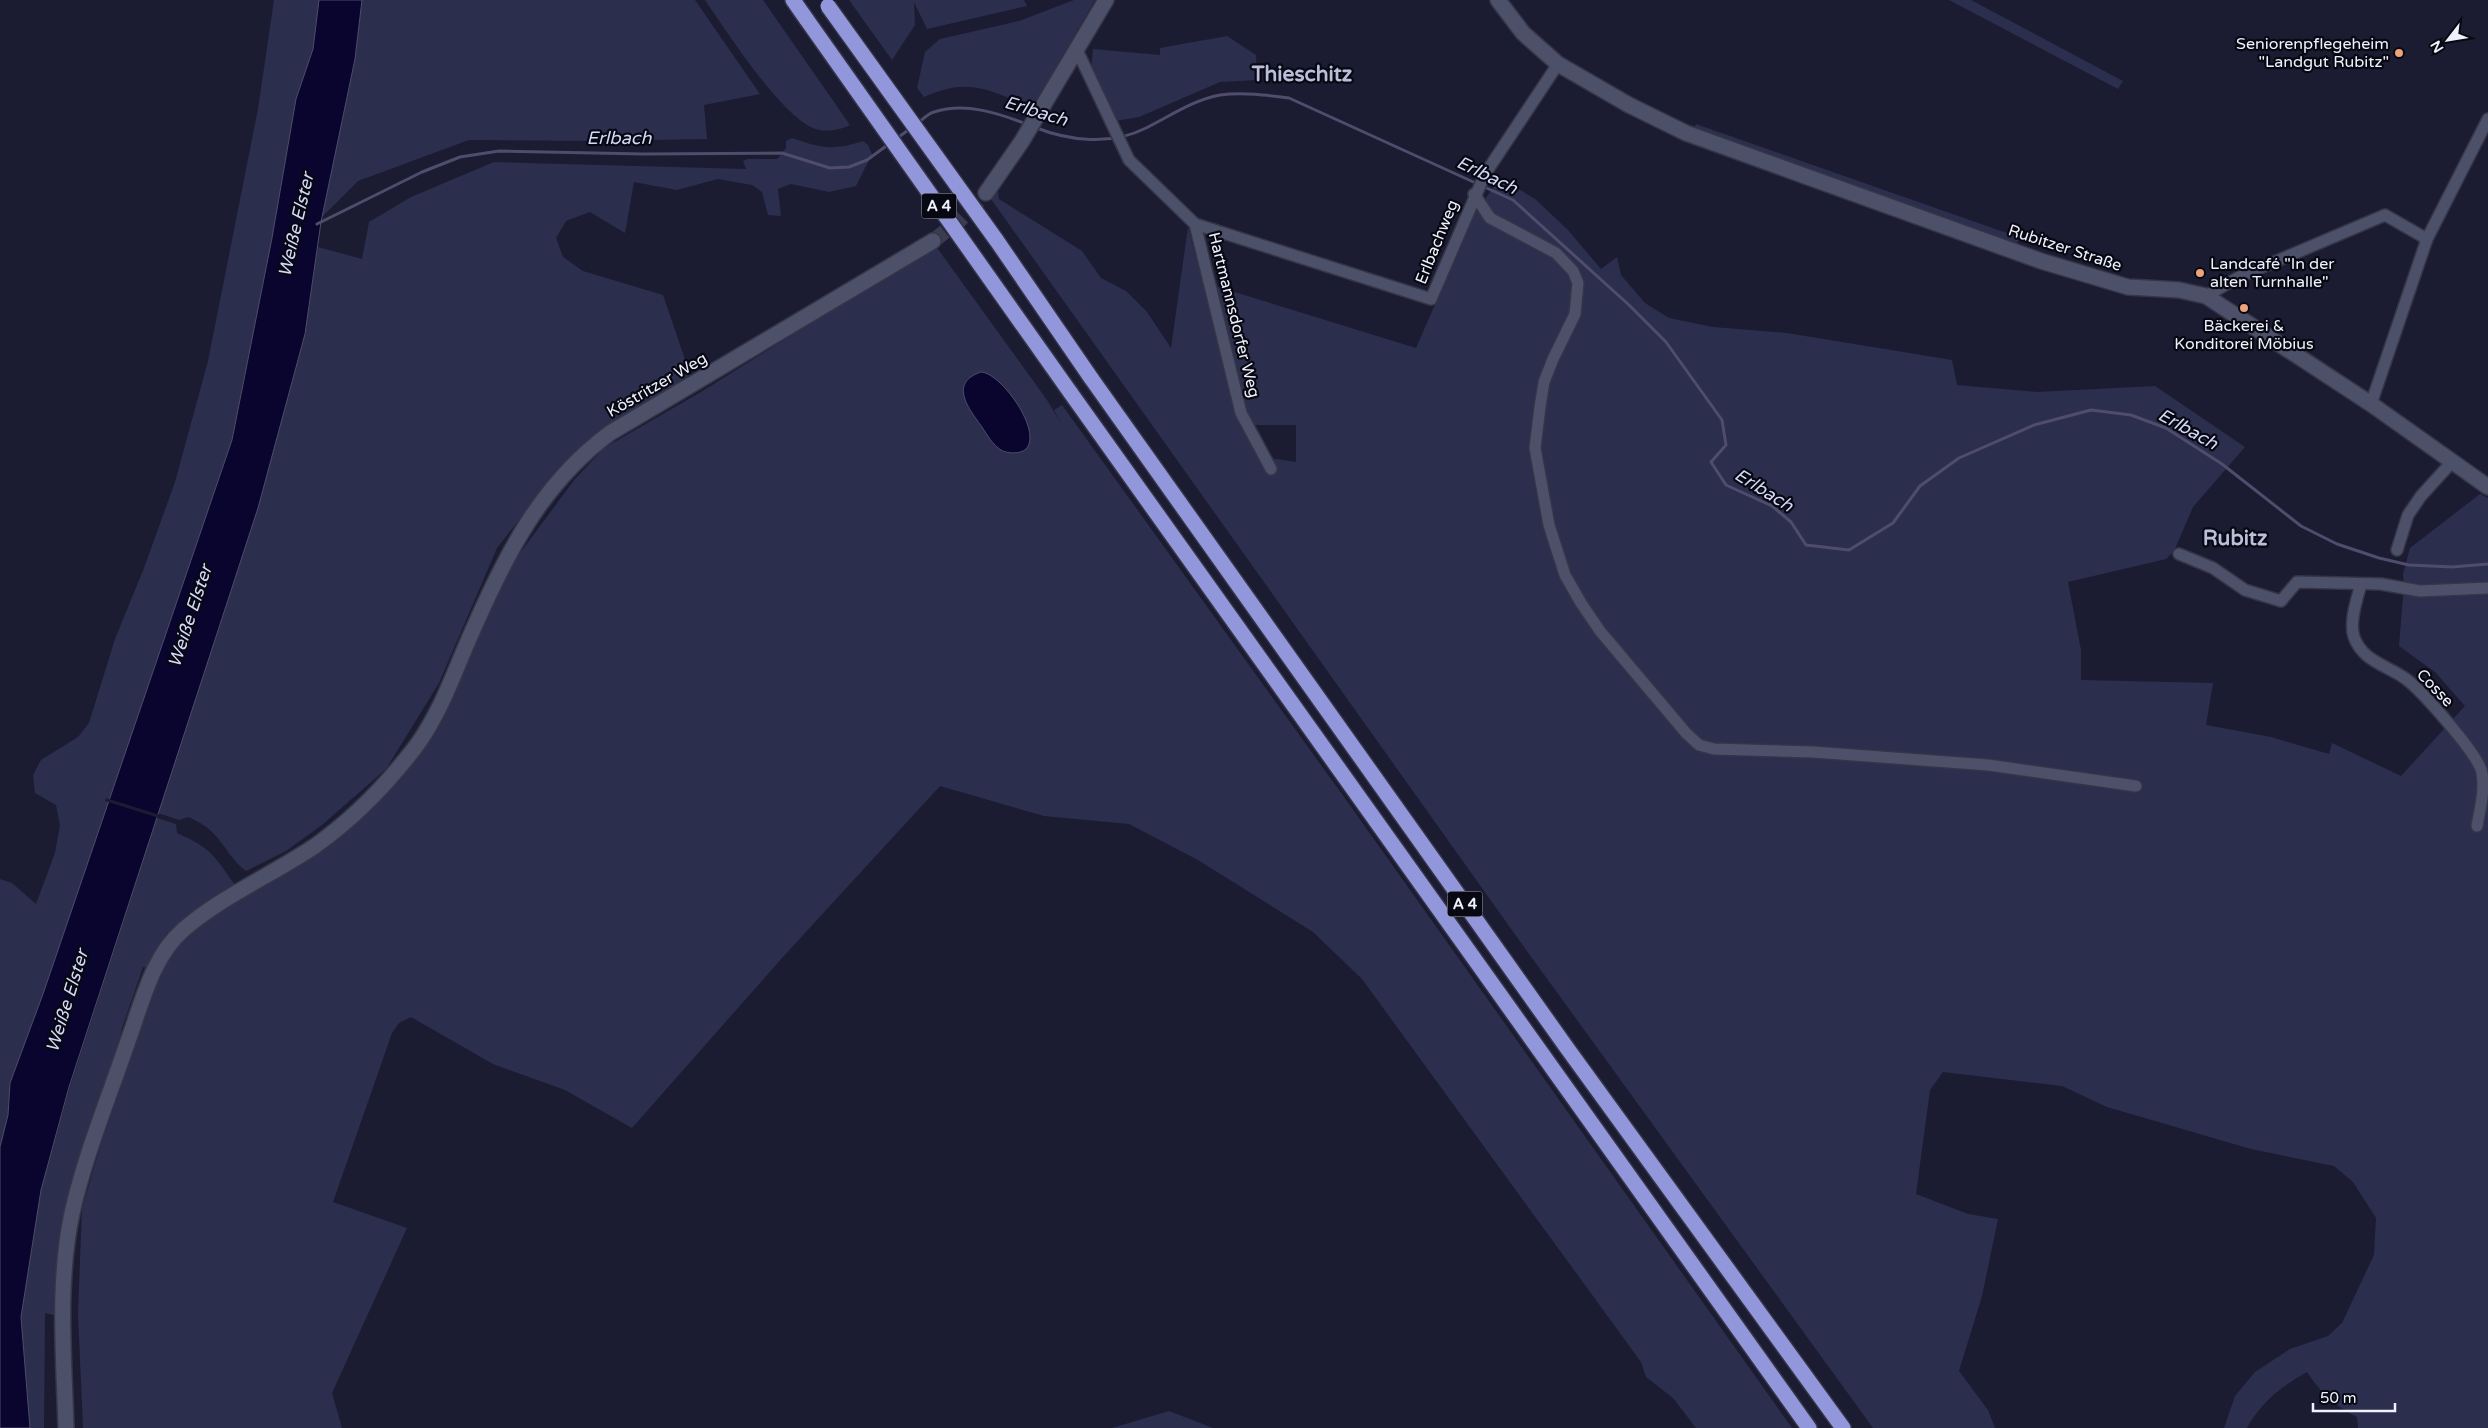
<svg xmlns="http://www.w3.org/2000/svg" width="2488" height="1428" viewBox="0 0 2488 1428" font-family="'Varela Round',sans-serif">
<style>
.green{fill:#2c2e4e}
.water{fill:#0a052e;stroke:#4f4c6c}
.pier{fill:#1b1c32}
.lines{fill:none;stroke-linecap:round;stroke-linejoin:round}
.stream{stroke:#4f4c6c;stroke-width:3}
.secondary-tunnel{stroke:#3b3c51;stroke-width:15;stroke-dasharray:15 8;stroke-linecap:butt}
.street-casing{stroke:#353547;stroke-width:14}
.secondary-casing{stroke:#353547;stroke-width:18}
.highway-casing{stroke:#353547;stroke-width:18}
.street{stroke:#4d5069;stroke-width:11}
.secondary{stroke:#4d5069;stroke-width:15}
.highway{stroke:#9197da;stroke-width:15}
.highway-bridge-casing{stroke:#353547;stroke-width:18;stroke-linecap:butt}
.highway-bridge{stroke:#9197da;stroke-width:15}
.poi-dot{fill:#f0a27a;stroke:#070811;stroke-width:2}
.labels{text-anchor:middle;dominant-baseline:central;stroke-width:4.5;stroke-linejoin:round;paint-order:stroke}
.shield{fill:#070811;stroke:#aaabb7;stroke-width:1}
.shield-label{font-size:15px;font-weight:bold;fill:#f0f1fe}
.poi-label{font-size:16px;fill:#f0f1fe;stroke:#070811;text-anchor:end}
.street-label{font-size:16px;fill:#f0f1fe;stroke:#070811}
.water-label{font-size:18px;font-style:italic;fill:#d4d8f8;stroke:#070811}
.district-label{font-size:21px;font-weight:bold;fill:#babeda;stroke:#070811}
</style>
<rect width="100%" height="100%" fill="#1b1c32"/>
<g class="green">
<path d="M 274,0 L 319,0 L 313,49 L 296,99 L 272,238 L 232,440 L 43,994 L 10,1083 L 8,1115 L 0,1147 L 0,879 L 12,883 L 36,904 L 55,853 L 60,825 L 56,805 L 35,793 L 33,775 L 41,760 L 78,737 L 89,723 L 115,639 L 144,568 L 175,482 L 208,361 L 258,109 Z"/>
<path d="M 362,0 L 695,0 L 760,94 L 704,105 L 707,139 L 594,141 L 469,140 L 358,181 L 322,217 L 355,59 Z"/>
<path d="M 705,0 L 763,0 L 850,125 C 840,130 824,133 813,128 C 779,113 727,32 705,0 Z"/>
<path d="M 849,0 L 1024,0 L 1027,6 L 927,29 L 914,2 L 915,25 L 892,60 Z"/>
<path d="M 1074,0 L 1095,0 L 1033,107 C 988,91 971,76 924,97 L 917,88 L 925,52 L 940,39 L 1019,21 Z"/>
<path d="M 1949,0 L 1971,0 L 2123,81 L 2118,89 Z"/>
<path d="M 1227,36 L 1256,55 L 1257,80 L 1220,82 L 1139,117 L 1115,121 L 1091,72 L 1093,49 L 1160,55 L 1160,48 Z"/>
<path d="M 1696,124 L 2021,238 L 2007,255 L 1686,141 Z"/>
<path d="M 792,138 C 821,148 833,151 863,141 L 868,145 L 872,154 L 856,186 L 829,192 L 791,184 L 778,189 L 781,216 L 768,215 L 762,192 L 752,185 L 718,179 L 677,190 L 634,182 L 625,233 L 590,212 L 566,221 L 556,238 L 563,257 L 583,271 L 663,295 L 691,377 L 586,441 L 562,466 L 497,548 L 439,683 L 386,769 L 322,825 L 286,851 L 246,871 C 233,862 226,847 215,835 C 208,827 199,822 189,817 L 179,820 L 158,813 L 258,508 L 305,334 L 318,247 L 362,259 L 369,222 L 411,197 L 494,162 L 746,169 L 743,161 L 748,159 L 777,159 L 786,148 L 786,141 Z"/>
<path d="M 1500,178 L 1535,199 L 1568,230 L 1601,269 L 1617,257 L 1621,275 L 1645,303 L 1669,318 L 1713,327 L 1787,333 L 1952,360 L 1957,385 L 2037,392 L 2155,386 L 2245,447 L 2193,507 L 2174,551 L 2166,559 L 2068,582 L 2081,650 L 2081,680 L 2213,683 L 2206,725 L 2271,737 L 2329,754 L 2332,743 L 2401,776 L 2465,706 L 2435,672 L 2399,646 L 2404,585 L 2403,574 L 2410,548 L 2480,494 L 2488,498 L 2488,1428 L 2358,1428 L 2357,1417 C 2336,1407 2320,1392 2307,1372 C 2282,1386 2261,1402 2247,1428 L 2224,1428 L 2235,1396 L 2255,1372 L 2290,1349 L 2328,1336 L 2342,1323 L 2374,1255 L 2376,1218 L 2353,1182 L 2334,1166 L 2251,1149 L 2107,1107 L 2062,1086 L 1943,1072 L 1930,1090 L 1916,1194 L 1968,1214 L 1998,1219 L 1982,1296 L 1959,1371 L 1988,1410 L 1995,1428 L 1873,1428 L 1519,940 L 991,199 L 998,191 L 999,199 L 1082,251 L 1101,278 L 1126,291 L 1147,312 L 1171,348 L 1188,227 L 1238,414 L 1270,458 L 1296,462 L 1296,425 L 1254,425 L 1245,411 L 1215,286 L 1416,348 L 1474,215 Z"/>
<path d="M 935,245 L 1047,400 L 1062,425 L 1054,410 L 1062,405 L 1344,797 L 1792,1428 L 1696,1428 L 1673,1398 L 1646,1377 L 1641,1362 L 1362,979 L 1313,932 L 1198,860 L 1129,824 L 1044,816 L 940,786 L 782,958 L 632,1128 L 565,1090 L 493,1064 L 411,1017 L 399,1023 L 392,1033 L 333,1202 L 407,1228 L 332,1393 L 342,1428 L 83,1428 L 78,1313 L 82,1209 L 101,1144 L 164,964 L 185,937 L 224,909 L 307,860 L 395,782 L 476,636 L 511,565 L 575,479 L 604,448 L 701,392 Z"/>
<path d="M 157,818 L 176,824 L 177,833 C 212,849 213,854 235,885 L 167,933 L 148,968 L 143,967 L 122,1028 L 113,1072 L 98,1117 L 57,1316 L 45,1313 L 44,1428 L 30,1428 L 21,1317 L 41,1190 L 70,1087 Z"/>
<path d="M 1169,1411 L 1213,1428 L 1112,1428 Z"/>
</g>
<g class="water">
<path d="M 319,0 L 362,0 L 355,59 L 321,222 L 305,334 L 258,508 L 69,1087 L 41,1190 L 21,1317 L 30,1428 L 0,1428 L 0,1147 L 8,1115 L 10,1083 L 43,994 L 232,440 L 272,238 L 296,99 L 313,49 Z"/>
<path d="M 981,372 C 1001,373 1043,431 1026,449 C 1021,454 1007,454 1001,450 C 993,445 987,435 982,427 C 969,409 948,383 981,372 Z"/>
</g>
<path class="pier" d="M 106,798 L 160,815 L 159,818 L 105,801 Z"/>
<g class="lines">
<g class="stream">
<path d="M 918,123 C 923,119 929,113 934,112 C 965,102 998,113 1026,124"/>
<path d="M 1034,127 C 1069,141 1111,146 1146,128 C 1170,116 1193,100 1220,95 C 1242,92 1266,95 1289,98 L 1513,200 L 1629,305 L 1666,342 L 1722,420 L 1726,445 L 1711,462 L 1726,485 L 1772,506 L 1791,522 L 1806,545 L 1849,550 L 1893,523 L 1920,486 L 1959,458 L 2034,425 L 2091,410 L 2131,415 L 2166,428 L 2222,464 L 2301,526 L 2337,544 L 2379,558 L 2409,565 L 2452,567 L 2488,564"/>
<path d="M 896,139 L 911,128"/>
<path d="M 317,224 L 422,172 L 460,157 L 499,151 L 643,154 L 782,153 L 830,168 L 849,167 L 867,160 L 889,144"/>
</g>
<path class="secondary-tunnel" d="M 933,241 L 960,220 L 986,193"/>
<defs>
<g id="street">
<path d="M 1077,50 L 1129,160 L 1195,224 L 1241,413 L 1271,469"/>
<path d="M 1474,194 L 1490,218 L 1556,253 L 1573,271 L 1578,283 L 1575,314 L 1553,359 L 1544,382 L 1540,407 L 1535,448 L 1549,525 L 1565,575 L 1581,603 L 1600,631 L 1686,733 L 1699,745 L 1714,749 L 1813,752 L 1988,765 L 2136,786"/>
<path d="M 1195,224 L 1431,299 L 1485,174 L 1558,64"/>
<path d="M 2206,296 L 2239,277 L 2385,215 L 2427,239"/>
<path d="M 2371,404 L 2427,239 L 2488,119"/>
<path d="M 2397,550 L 2408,515 L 2421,496 L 2451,463"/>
<path d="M 2179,554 L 2213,568 L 2245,590 L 2281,601 L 2297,582 L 2381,584 L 2420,591 L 2488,588"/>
<path d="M 2361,584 C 2357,599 2349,622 2354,637 C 2363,662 2387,665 2406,679 C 2422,691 2479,755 2482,773 C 2485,791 2480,809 2477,826"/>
</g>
<g id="secondary">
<path d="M 1498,0 L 1523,33 L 1558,64 L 1629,105 L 1686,133 L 2041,261 L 2128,287 L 2179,290 L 2206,296 L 2371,404 L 2488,487"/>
<path d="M 986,193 L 1022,141 L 1106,0"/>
<path d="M 66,1428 C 64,1357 57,1283 72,1213 C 85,1155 109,1097 128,1041 C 142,1003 152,957 183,930 C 222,896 272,875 315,846 C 353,819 389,782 417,745 C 442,710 455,670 472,632 C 506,554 541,484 610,433 L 933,241"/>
</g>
<g id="highway">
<path d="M 793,0 L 807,20"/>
<path d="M 1091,378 L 1567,1048 L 1843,1428"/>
<path d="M 1070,392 L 1809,1428"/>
</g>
</defs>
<use href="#street" class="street-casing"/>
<use href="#secondary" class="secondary-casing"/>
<use href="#highway" class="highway-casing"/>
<use href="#street" class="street"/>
<use href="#secondary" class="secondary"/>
<use href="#highway" class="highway"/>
<defs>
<g id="highway-bridge">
<path d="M 828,6 L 997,241 L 1091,378"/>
<path d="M 807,20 L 1070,392"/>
</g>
</defs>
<use href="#highway-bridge" class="highway-bridge-casing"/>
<use href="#highway-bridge" class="highway-bridge"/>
</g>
<g class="poi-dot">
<circle cx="2399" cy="53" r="5"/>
<circle cx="2200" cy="273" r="5"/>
<circle cx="2244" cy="308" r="5"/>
</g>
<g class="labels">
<g class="shield">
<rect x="921.5" y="193.5" width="35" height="25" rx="4"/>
<rect x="1447.5" y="891.5" width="35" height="25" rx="4"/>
</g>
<g class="shield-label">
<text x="939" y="206">A 4</text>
<text x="1465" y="904">A 4</text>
</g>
<g class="poi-label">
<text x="2389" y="44">Seniorenpflegeheim<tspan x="2389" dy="18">"Landgut Rubitz"</tspan></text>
<text x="2210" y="264" text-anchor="start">Landcafé "In der<tspan x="2210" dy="18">alten Turnhalle"</tspan></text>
<text x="2244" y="326" text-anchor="middle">Bäckerei &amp;<tspan x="2244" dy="18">Konditorei Möbius</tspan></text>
</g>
<g class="street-label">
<text transform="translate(1437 242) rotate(-68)">Erlbachweg</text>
<text transform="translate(2065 248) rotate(18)">Rubitzer Straße</text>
<text transform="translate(1234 315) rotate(76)">Hartmannsdorfer Weg</text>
<text transform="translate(657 385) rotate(-30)">Köstritzer Weg</text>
<text transform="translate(2435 688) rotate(46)">Cosse</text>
</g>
<g class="water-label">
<text transform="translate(1036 111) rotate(17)">Erlbach</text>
<text x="619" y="138">Erlbach</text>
<text transform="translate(1487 175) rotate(26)">Erlbach</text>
<text transform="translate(296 225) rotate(-77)">Weiße Elster</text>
<text transform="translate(2188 429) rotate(29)">Erlbach</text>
<text transform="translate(1764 490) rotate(32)">Erlbach</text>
<text transform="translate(190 616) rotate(-72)">Weiße Elster</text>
<text transform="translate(67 1001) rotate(-73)">Weiße Elster</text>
</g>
<g class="district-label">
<text x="1302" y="74">Thieschitz</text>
<text x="2235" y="538">Rubitz</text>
</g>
</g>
<g transform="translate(2448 40) rotate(239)" stroke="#070811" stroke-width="4" paint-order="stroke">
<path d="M0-4L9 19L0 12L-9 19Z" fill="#f0f1fe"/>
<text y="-8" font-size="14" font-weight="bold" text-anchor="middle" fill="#f0f1fe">N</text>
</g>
<path d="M2313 1403v8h82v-8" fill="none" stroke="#f0f1fe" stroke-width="2.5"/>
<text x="2320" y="1403" font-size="15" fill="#f0f1fe" stroke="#070811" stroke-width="4" paint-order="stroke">50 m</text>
</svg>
